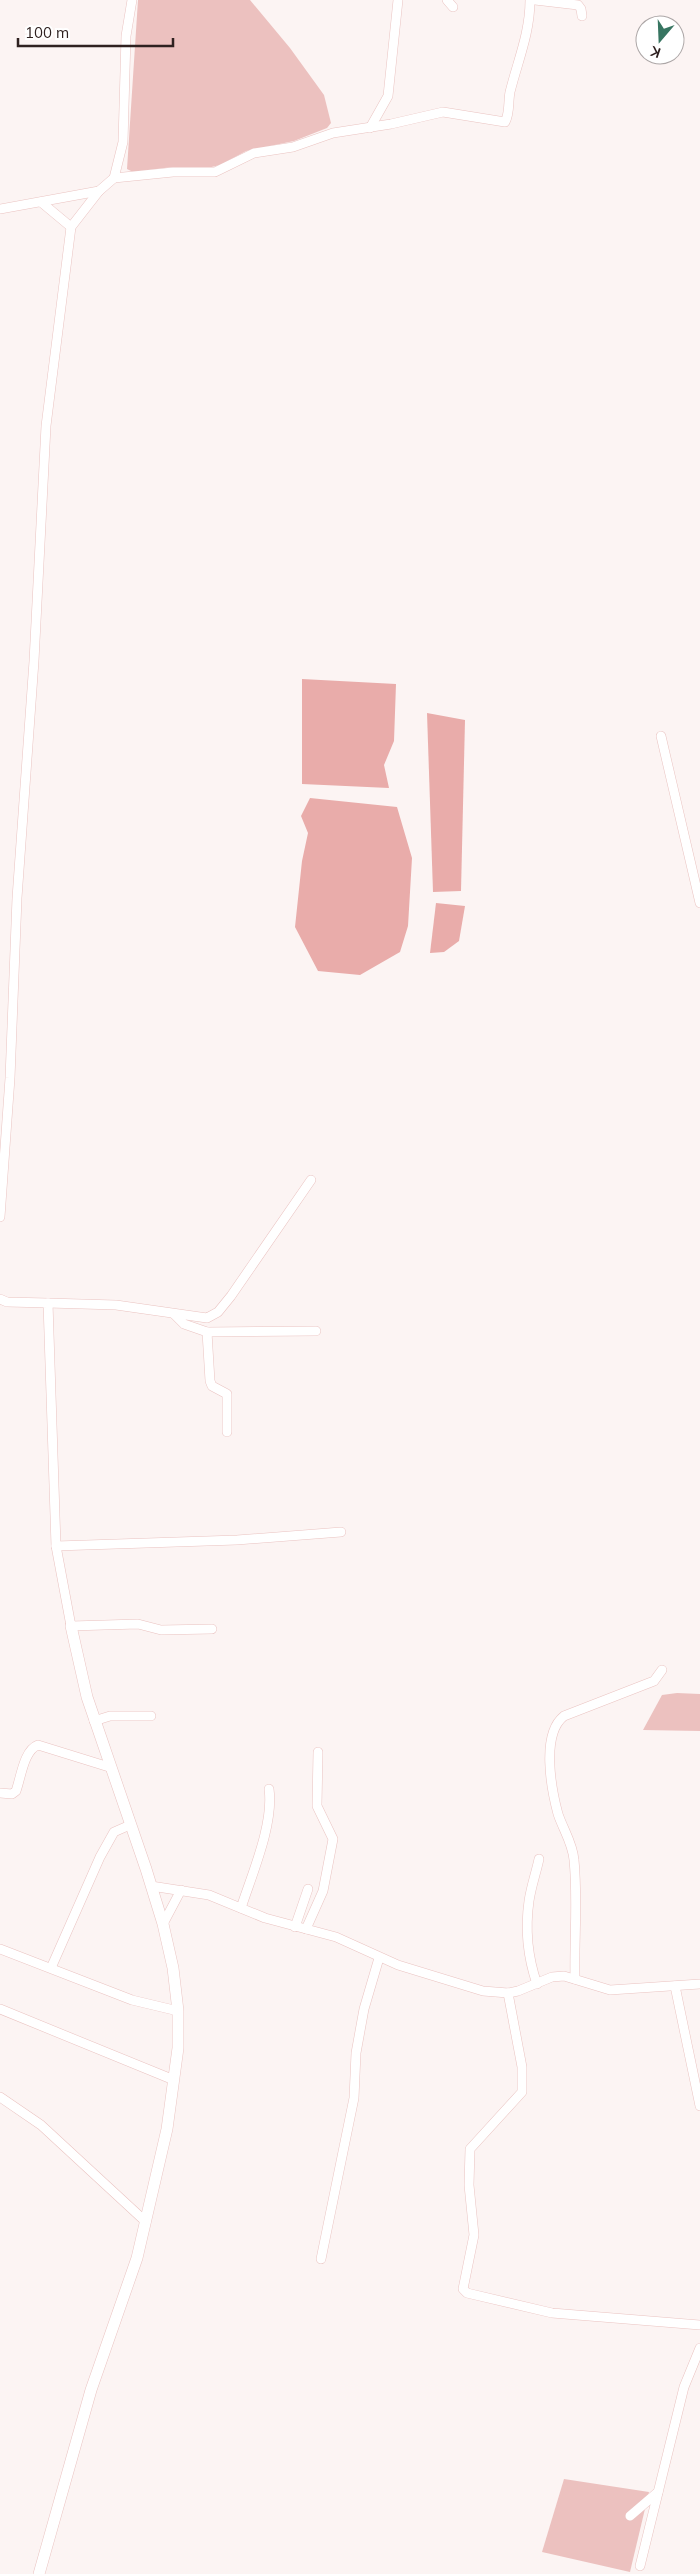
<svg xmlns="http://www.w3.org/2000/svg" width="700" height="2574" viewBox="0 0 700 2574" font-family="Mulish,sans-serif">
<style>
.green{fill:#ecc1bf}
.forest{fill:#e9acaa}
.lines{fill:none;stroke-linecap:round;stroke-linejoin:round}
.minor-casing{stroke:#eac3c1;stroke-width:10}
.tertiary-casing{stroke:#eac3c1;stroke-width:12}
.minor{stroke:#fff;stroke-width:9}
.tertiary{stroke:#fff;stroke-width:11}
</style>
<rect width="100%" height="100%" fill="#fcf4f3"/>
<g class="green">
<path d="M 138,0 L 250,0 L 290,48 L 324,95 L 331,123 L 327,128 L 294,141 L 246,151 L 220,165 L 203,169 L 172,167 L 133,172 L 127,169 Z"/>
<path d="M 677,1693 L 700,1694 L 700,1731 L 643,1730 L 662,1695 Z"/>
<path d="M 564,2479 L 649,2492 L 630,2572 L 542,2552 Z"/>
</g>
<g class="forest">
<path d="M 302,679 L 396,684 L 394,741 L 384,765 L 389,788 L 302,784 Z"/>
<path d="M 427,713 L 465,720 L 461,891 L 433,892 Z"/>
<path d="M 310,798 L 397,807 L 412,858 L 408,926 L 400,952 L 360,975 L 318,971 L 295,927 L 302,861 L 308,833 L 301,816 Z"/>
<path d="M 436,903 L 465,906 L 459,941 L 444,952 L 430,953 Z"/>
</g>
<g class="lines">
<defs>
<g id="minor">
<path d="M 447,0 L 453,7"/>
<path d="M 535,0 L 578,5 L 581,9 L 582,16"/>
<path d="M 370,128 L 388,96 L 398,0"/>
<path d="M 114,178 L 173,172 L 215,172 L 254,153 L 293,147 L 333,133 L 391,124 L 443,112 L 505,122 C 510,113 508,102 510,92 C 518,60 530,33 530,0"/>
<path d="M 41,202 L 71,227"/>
<path d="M 0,209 L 99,191 L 114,178 L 123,142 L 126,36 L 132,0"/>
<path d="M 661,736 L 700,903"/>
<path d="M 0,1217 L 10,1078 L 17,898 L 34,661 L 46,426 L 71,227 L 99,191"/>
<path d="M 0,1299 L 7,1302 L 48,1303 L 56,1546 L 71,1626 L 138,1624 L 161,1630 L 212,1629"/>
<path d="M 48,1303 L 116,1305 L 207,1318 L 218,1312 L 231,1296 L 311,1180"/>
<path d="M 174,1314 L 184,1324 L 207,1332 L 316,1331"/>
<path d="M 207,1332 L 210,1381 L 212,1386 L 227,1394 L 227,1432"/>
<path d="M 56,1546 L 237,1540 L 341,1532"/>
<path d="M 94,1721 L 110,1716 L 151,1716"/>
<path d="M 0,1793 L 12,1794 L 16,1791 C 21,1777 24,1750 38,1745 L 109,1767"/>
<path d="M 151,1886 L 209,1895 L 265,1918 L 336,1937 L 398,1965 L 483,1991 L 508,1993 L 518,1991 L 552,1977 L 564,1976 L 610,1990 L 700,1984"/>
<path d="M 241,1908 C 252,1874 274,1824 269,1789"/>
<path d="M 163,1924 L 181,1890"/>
<path d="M 295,1927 L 308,1889"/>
<path d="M 306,1929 L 323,1891 L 333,1839 L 317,1806 L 318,1752"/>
<path d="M 0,1949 L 132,2000 L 178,2011"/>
<path d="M 51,1968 L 100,1857 L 114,1832 L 130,1825"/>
<path d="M 575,1979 C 574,1940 578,1899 574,1860 C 573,1844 563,1829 558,1814 C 551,1788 541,1734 564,1716 L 654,1681 L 662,1670"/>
<path d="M 537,1984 C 528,1958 525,1929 529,1901 C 531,1887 536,1873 539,1859"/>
<path d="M 675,1986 L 700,2106"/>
<path d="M 508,1993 L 522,2067 L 522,2092 L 470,2149 L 469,2185 L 474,2235 L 463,2289 L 467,2293 L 552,2313 L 700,2325"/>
<path d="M 0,2009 L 174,2080"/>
<path d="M 0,2097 L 41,2125 L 146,2222"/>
<path d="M 321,2259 L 354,2098 L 356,2053 L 364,2009 L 379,1958"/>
<path d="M 630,2516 L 658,2492"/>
<path d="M 640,2566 L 684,2387 L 700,2348"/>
</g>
<path id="tertiary" d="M 39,2574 L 91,2390 L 137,2258 L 167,2129 L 178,2048 L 178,2011 L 173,1968 L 163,1924 L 146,1869 L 87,1697 L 71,1626"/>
</defs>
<use href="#minor" class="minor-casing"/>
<use href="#tertiary" class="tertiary-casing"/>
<use href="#minor" class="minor"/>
<use href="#tertiary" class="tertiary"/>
</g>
<g transform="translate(660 40) rotate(199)"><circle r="24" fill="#ffffff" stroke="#aca6a6"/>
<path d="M0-4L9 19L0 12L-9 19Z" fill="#377561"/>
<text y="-8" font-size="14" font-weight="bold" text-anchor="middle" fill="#2f2120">K</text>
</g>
<path d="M18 38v8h155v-8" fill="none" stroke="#2f2120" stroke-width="2.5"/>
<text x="25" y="38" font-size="15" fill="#2f2120" stroke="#ffffff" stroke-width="4" paint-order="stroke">100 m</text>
</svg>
